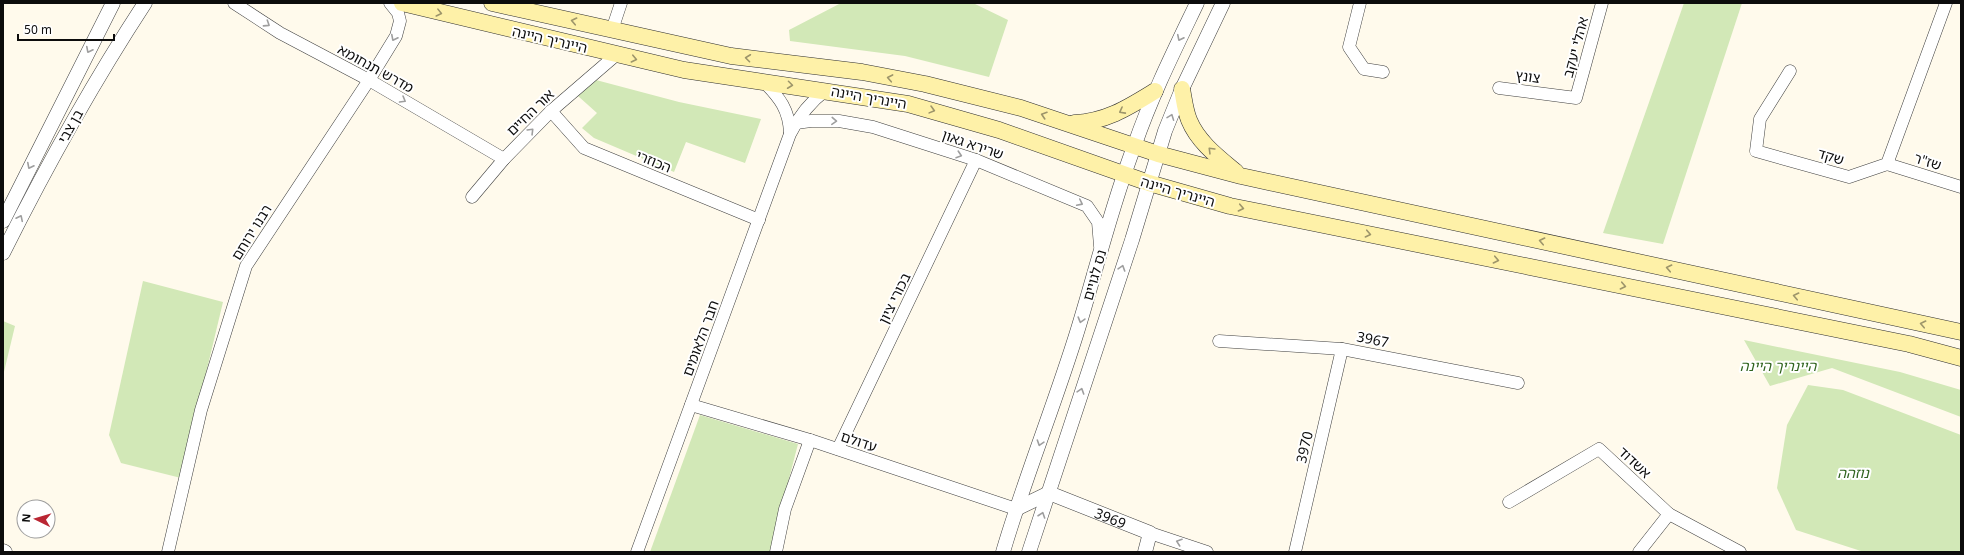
<svg xmlns="http://www.w3.org/2000/svg" width="1964" height="555" viewBox="0 0 1964 555" font-family="Georgia,'Noto Sans Hebrew',serif">
<style>
.green{fill:#d2e8b7}
.lines{fill:none;stroke-linecap:round;stroke-linejoin:round}
.minor-casing{stroke:#3f3f3f;stroke-width:13}
.tertiary-casing{stroke:#3f3f3f;stroke-width:15}
.secondary-casing{stroke:#2e2e2e;stroke-width:17}
.minor{stroke:#fff;stroke-width:12}
.tertiary{stroke:#fff;stroke-width:14}
.secondary{stroke:#fef1a8;stroke-width:16}
.oneway{stroke:#9d956a}
.oneway2{stroke:#9e9e9e}
.labels{text-anchor:middle;dominant-baseline:central;stroke-width:4;stroke-linejoin:round;paint-order:stroke}
.street-label{font-size:14px;fill:#0c0c0c;stroke:#fff}
.park-label{font-size:14px;font-style:italic;fill:#2f631e;stroke:#fff}
</style>
<rect width="100%" height="100%" fill="#fffaec"/>
<g class="green">
<path d="M 841,3 L 973,3 L 1008,20 L 989,77 L 905,56 L 790,41 L 789,30 Z"/>
<path d="M 1684,3 L 1742,3 L 1663,244 L 1603,233 Z"/>
<path d="M 596,80 L 679,102 L 761,119 L 745,163 L 686,142 L 674,172 L 594,138 L 582,128 L 597,113 L 578,96 Z"/>
<path d="M 143,281 L 223,302 L 181,478 L 121,463 L 109,435 Z"/>
<path d="M 3,321 L 15,326 L 3,376 Z"/>
<path d="M 1744,340 L 1900,372 L 1961,390 L 1961,417 L 1832,368 L 1770,386 Z"/>
<path d="M 1808,385 L 1843,390 L 1961,435 L 1961,552 L 1864,552 L 1796,530 L 1777,488 L 1787,425 Z"/>
<path d="M 700,415 L 798,444 L 770,552 L 650,552 Z"/>
</g>
<g class="lines">
<defs>
<g id="minor">
<path d="M 234,3 L 280,33 L 369,80 L 504,159"/>
<path d="M 1360,3 L 1349,47 L 1364,69 L 1383,72"/>
<path d="M 612,30 L 621,3"/>
<path d="M 1790,71 L 1760,119 L 1756,151 L 1849,177 L 1887,164 L 1946,3"/>
<path d="M 764,82 C 780,98 789,110 790,133"/>
<path d="M 1499,88 L 1576,98 L 1602,3"/>
<path d="M 551,111 L 584,148 L 759,220"/>
<path d="M 796,123 L 811,121 L 839,121 L 873,127 L 976,160 L 1087,206 L 1098,222 L 1100,246"/>
<path d="M 1887,164 L 1961,187"/>
<path d="M 472,197 L 504,159 L 551,111 L 616,55"/>
<path d="M 1219,341 L 1342,349 L 1518,383"/>
<path d="M 691,405 L 810,440 L 1016,509"/>
<path d="M 838,449 L 976,160"/>
<path d="M 1509,502 L 1599,449 L 1669,514 L 1740,552"/>
<path d="M 1150,533 L 1207,552"/>
<path d="M 168,552 L 201,410 L 246,266 L 369,80 L 396,36 L 400,21 L 398,13 L 390,3"/>
<path d="M 637,552 L 790,134 C 799,116 810,102 826,90"/>
<path d="M 776,552 L 785,509 L 810,440"/>
<path d="M 1295,552 L 1342,349"/>
<path d="M 1639,552 L 1669,514"/>
</g>
<g id="tertiary">
<path d="M 3,221 L 113,3"/>
<path d="M 3,253 C 46,167 92,84 145,3"/>
<path id="s1" d="M 1016,509 L 1049,493 L 1150,533 L 1145,552"/>
<path d="M 3,551 L 5,552"/>
<path d="M 1003,552 C 1025,477 1055,404 1078,329 C 1097,267 1112,204 1135,144 C 1152,95 1175,49 1197,3"/>
<path d="M 1029,552 L 1132,240 L 1165,131 L 1182,89 L 1223,3"/>
</g>
<g id="secondary">
<path d="M 402,3 L 684,70 L 908,104 L 999,130 L 1149,183 L 1230,206 L 1909,344 L 1961,358"/>
<path d="M 492,3 L 731,56 L 862,72 L 925,84 L 1021,108 L 1158,154 L 1241,176 L 1961,332"/>
<path d="M 1182,89 C 1184,99 1185,110 1189,120 C 1198,142 1218,157 1236,172"/>
<path d="M 1074,123 C 1106,122 1129,107 1155,91"/>
</g>
</defs>
<use href="#minor" class="minor-casing"/>
<use href="#tertiary" class="tertiary-casing"/>
<use href="#secondary" class="secondary-casing"/>
<use href="#minor" class="minor"/>
<use href="#tertiary" class="tertiary"/>
<use href="#secondary" class="secondary"/>
</g>
<defs><path id="oneway-chevron" d="M-2-3.5L2.5 0L-2 3.5" fill="none" stroke-width="1.6" stroke-linecap="round" stroke-linejoin="round"/></defs>
<g class="oneway">
<use href="#oneway-chevron" transform="translate(439 13) rotate(14)"/>
<use href="#oneway-chevron" transform="translate(574 21) rotate(-168)"/>
<use href="#oneway-chevron" transform="translate(748 58) rotate(-173)"/>
<use href="#oneway-chevron" transform="translate(634 59) rotate(13)"/>
<use href="#oneway-chevron" transform="translate(890 78) rotate(-169)"/>
<use href="#oneway-chevron" transform="translate(790 85) rotate(7)"/>
<use href="#oneway-chevron" transform="translate(932 110) rotate(15)"/>
<use href="#oneway-chevron" transform="translate(1122 111) rotate(152)"/>
<use href="#oneway-chevron" transform="translate(1044 115) rotate(-162)"/>
<use href="#oneway-chevron" transform="translate(1211 150) rotate(-135)"/>
<use href="#oneway-chevron" transform="translate(1241 208) rotate(12)"/>
<use href="#oneway-chevron" transform="translate(1368 234) rotate(12)"/>
<use href="#oneway-chevron" transform="translate(1542 241) rotate(-168)"/>
<use href="#oneway-chevron" transform="translate(1496 260) rotate(12)"/>
<use href="#oneway-chevron" transform="translate(1669 268) rotate(-168)"/>
<use href="#oneway-chevron" transform="translate(1623 286) rotate(12)"/>
<use href="#oneway-chevron" transform="translate(1796 296) rotate(-168)"/>
<use href="#oneway-chevron" transform="translate(1923 324) rotate(-168)"/>
</g>
<g class="oneway2">
<use href="#oneway-chevron" transform="translate(267 24) rotate(33)"/>
<use href="#oneway-chevron" transform="translate(394 38) rotate(117)"/>
<use href="#oneway-chevron" transform="translate(1180 38) rotate(116)"/>
<use href="#oneway-chevron" transform="translate(89 50) rotate(117)"/>
<use href="#oneway-chevron" transform="translate(403 100) rotate(30)"/>
<use href="#oneway-chevron" transform="translate(1171 117) rotate(-69)"/>
<use href="#oneway-chevron" transform="translate(834 121) rotate(3)"/>
<use href="#oneway-chevron" transform="translate(531 131) rotate(-45)"/>
<use href="#oneway-chevron" transform="translate(959 155) rotate(18)"/>
<use href="#oneway-chevron" transform="translate(30 166) rotate(117)"/>
<use href="#oneway-chevron" transform="translate(1080 203) rotate(26)"/>
<use href="#oneway-chevron" transform="translate(20 218) rotate(-64)"/>
<use href="#oneway-chevron" transform="translate(1122 268) rotate(-72)"/>
<use href="#oneway-chevron" transform="translate(1081 320) rotate(106)"/>
<use href="#oneway-chevron" transform="translate(1081 391) rotate(-72)"/>
<use href="#oneway-chevron" transform="translate(1040 443) rotate(108)"/>
<use href="#oneway-chevron" transform="translate(1042 515) rotate(-71)"/>
<use href="#oneway-chevron" transform="translate(1179 542) rotate(-161)"/>
</g>
<g class="labels">
<g class="street-label">
<text transform="translate(550 39) rotate(13)">היינריך היינה</text>
<text transform="translate(1575 47) rotate(-75)">אהלי יעקב</text>
<text transform="translate(376 68) rotate(29)">מדרש תנחומא</text>
<text transform="translate(1528 76) rotate(8)">צונץ</text>
<text transform="translate(869 97) rotate(10)">היינריך היינה</text>
<text transform="translate(530 112) rotate(-44)">אור החיים</text>
<text transform="translate(70 126) rotate(-61)">בן צבי</text>
<text transform="translate(973 144) rotate(19)">שרירא גאון</text>
<text transform="translate(1831 156) rotate(16)">שקד</text>
<text transform="translate(654 161) rotate(22)">הכוזרי</text>
<text transform="translate(1928 161) rotate(18)">שז"ר</text>
<text transform="translate(1178 191) rotate(16)">היינריך היינה</text>
<text transform="translate(251 232) rotate(-58)">רבנו ירוחם</text>
<text transform="translate(1094 275) rotate(-74)">נס לגויים</text>
<text transform="translate(894 298) rotate(-64)">בכורי ציון</text>
<text transform="translate(700 338) rotate(-70)">חבר הלאומים</text>
<text transform="translate(1373 339) rotate(11)">3967</text>
<text transform="translate(859 441) rotate(18)">עדולם</text>
<text transform="translate(1304 447) rotate(-77)">3970</text>
<text transform="translate(1635 462) rotate(43)">אשדוד</text>
<text stroke="none"><textPath href="#s1" startOffset="103">3969</textPath></text>
</g>
<g class="park-label">
<text x="1778" y="365">היינריך היינה</text>
<text x="1853" y="472">נוזהה</text>
</g>
</g>
<rect width="1964" height="555" fill="none" stroke="#0c0c0c" stroke-width="8"/>
<g transform="translate(36 519) rotate(275)"><circle r="19" fill="#ffffff" stroke="#9e9e9e"/>
<path d="M0-3L7 15L0 10L-7 15Z" fill="#ba2633"/>
<text y="-6" font-size="11" font-weight="bold" text-anchor="middle" fill="#0c0c0c">N</text>
</g>
<path d="M18 34v6h96v-6" fill="none" stroke="#0c0c0c" stroke-width="2"/>
<text x="24" y="34" font-size="12" fill="#0c0c0c" stroke="#ffffff" stroke-width="3" paint-order="stroke">50 m</text>
</svg>
